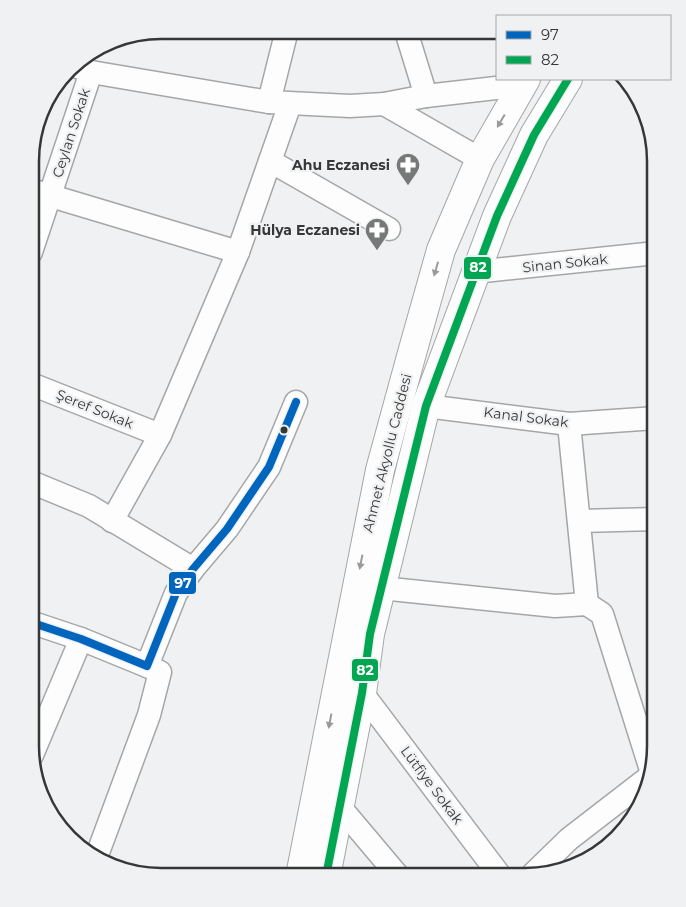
<svg xmlns="http://www.w3.org/2000/svg" width="686" height="907" viewBox="0 0 686 907" font-family="Montserrat,sans-serif">
<style>
.lines{fill:none;stroke-linecap:round;stroke-linejoin:round}
.minor-casing{stroke:#a5a6a7;stroke-width:25}
.major-casing{stroke:#a5a6a7;stroke-width:30}
.minor{stroke:#fdfdfd;stroke-width:22}
.major{stroke:#fdfdfd;stroke-width:28}
.bus-1-casing{stroke:#eff1f3;stroke-width:11}
.bus-2-casing{stroke:#eff1f3;stroke-width:11}
.bus-1{stroke:#0065bd;stroke-width:8}
.bus-2{stroke:#00a651;stroke-width:8}
.oneway{fill:#9a9a9a}
.bus-dot{fill:#363737;stroke:#eff1f3;stroke-width:2}
.labels{text-anchor:middle;dominant-baseline:central;stroke-width:4.5;stroke-linejoin:round;paint-order:stroke}
.street-label{font-size:14px;fill:#363737;stroke:#eff1f3}
.poi-label{font-size:14px;font-weight:bold;fill:#363737;stroke:#eff1f3;text-anchor:end}
.rim{fill:none;stroke:#363737;stroke-width:2.5}
.line-badge{stroke:#eff1f3;stroke-width:2}
.badge-label{font-size:14px;text-anchor:middle;font-weight:bold;fill:#fff}
</style>
<rect width="100%" height="100%" fill="#f0f1f2"/>
<g class="lines">
<defs>
<g id="minor">
<path d="M 406,31 L 426,96"/>
<path d="M 72,65 L 91,72 L 269,102 L 350,106 L 384,104 L 426,96 L 522,85"/>
<path d="M 269,102 L 287,30"/>
<path d="M 384,104 L 480,159"/>
<path d="M 270,161 L 389,229"/>
<path d="M 31,190 L 238,252"/>
<path d="M 31,252 L 91,72"/>
<path d="M 474,272 L 656,253"/>
<path d="M 31,384 L 160,435"/>
<path d="M 426,406 L 569,424 L 656,418"/>
<path d="M 569,424 L 587,604"/>
<path d="M 31,482 L 89,506 L 193,569"/>
<path d="M 112,521 L 160,435 L 238,252 L 290,104"/>
<path d="M 579,521 L 656,519"/>
<path d="M 381,588 L 555,606 L 587,604 L 602,614 L 651,770"/>
<path d="M 30,622 L 81,639 L 147,666 L 176,593 L 193,569 L 227,529 L 269,467 L 296,402"/>
<path d="M 362,693 L 501,877"/>
<path d="M 32,755 L 81,639"/>
<path d="M 340,807 L 399,877"/>
<path d="M 96,858 L 149,715 L 160,672 L 147,666"/>
<path d="M 531,876 L 569,839 L 648,778"/>
</g>
<g id="major">
<path d="M 300,876 L 380,470 L 412,353 L 441,250 L 480,159 L 526,79"/>
<path d="M 326,876 L 362,693 L 370,634 L 426,406 L 497,216 L 534,135 L 568,79"/>
</g>
</defs>
<use href="#minor" class="minor-casing"/>
<use href="#major" class="major-casing"/>
<use href="#minor" class="minor"/>
<use href="#major" class="major"/>
<defs>
<path id="bus-1" d="M 30,622 L 81,639 L 147,666 L 176,593 L 193,569 L 227,529 L 269,467 L 296,402"/>
<path id="bus-2" d="M 326,876 L 362,693 L 370,634 L 426,406 L 497,216 L 534,135 L 568,79"/>
</defs>
<use href="#bus-1" class="bus-1-casing"/>
<use href="#bus-2" class="bus-2-casing"/>
<use href="#bus-1" class="bus-1"/>
<use href="#bus-2" class="bus-2"/>
</g>
<defs><path id="oneway-solid" d="M-6-.8H1V-3.2L6.5 0L1 3.2V.8H-6Z" transform="scale(1.25)"/></defs>
<g class="oneway">
<use href="#oneway-solid" transform="translate(501 121) rotate(120)"/>
<use href="#oneway-solid" transform="translate(436 269) rotate(106)"/>
<use href="#oneway-solid" transform="translate(361 562) rotate(101)"/>
<use href="#oneway-solid" transform="translate(330 721) rotate(101)"/>
</g>
<defs>
<symbol id="pharmacy-pin" viewBox="-11 -11 22 30"><path d="M0 17L-7.5 6A9.5 9.5 0 1 1 7.5 6Z" fill="#777878" stroke="#eff1f3"/><path d="M-2-6h4v4h4v4h-4v4h-4v-4h-4v-4h4Z" fill="#fff"/></symbol>
</defs>
<g fill-rule="evenodd">
<use href="#pharmacy-pin" x="394" y="151" width="28" height="38"/>
<use href="#pharmacy-pin" x="363" y="216" width="28" height="38"/>
</g>
<circle class="bus-dot" cx="284" cy="430" r="4.5"/>
<g class="labels">
<g class="street-label">
<text transform="translate(71 133) rotate(-72)">Ceylan Sokak</text>
<text transform="translate(565 263) rotate(-6)">Sinan Sokak</text>
<text transform="translate(95 409) rotate(22)">Şeref Sokak</text>
<text transform="translate(526 417) rotate(7)">Kanal Sokak</text>
<text transform="translate(387 453) rotate(-76)">Ahmet Akyollu Caddesi</text>
<text transform="translate(432 785) rotate(53)">Lütfiye Sokak</text>
</g>
<g class="poi-label">
<text x="390" y="165">Ahu Eczanesi</text>
<text x="360" y="230">Hülya Eczanesi</text>
</g>
</g>
<path d="M0 0H686V907H0ZM161 39H525A122 122 0 0 1 647 161V746A122 122 0 0 1 525 868H161A122 122 0 0 1 39 746V161A122 122 0 0 1 161 39Z" fill="#eff1f3" fill-rule="evenodd"/>
<path class="rim" d="M161 39H525A122 122 0 0 1 647 161V746A122 122 0 0 1 525 868H161A122 122 0 0 1 39 746V161A122 122 0 0 1 161 39Z"/>
<g class="line-badge">
<rect x="463" y="256" width="29" height="24" rx="5" fill="#00a651"/>
<rect x="168" y="571" width="29" height="24" rx="5" fill="#0065bd"/>
<rect x="351" y="658" width="28" height="24" rx="5" fill="#00a651"/>
</g>
<g class="badge-label">
<text x="478" y="272">82</text>
<text x="183" y="588">97</text>
<text x="365" y="675">82</text>
</g>
<rect x="496" y="15" width="175" height="65" fill="#eff1f3" stroke="#a5a7a8"/>
<rect x="506" y="31" width="25" height="8" fill="#0065bd" stroke="#a5a7a8"/>
<text x="541" y="40" font-size="15" fill="#363737">97</text>
<rect x="506" y="56" width="25" height="8" fill="#00a651" stroke="#a5a7a8"/>
<text x="541" y="65" font-size="15" fill="#363737">82</text>
</svg>
